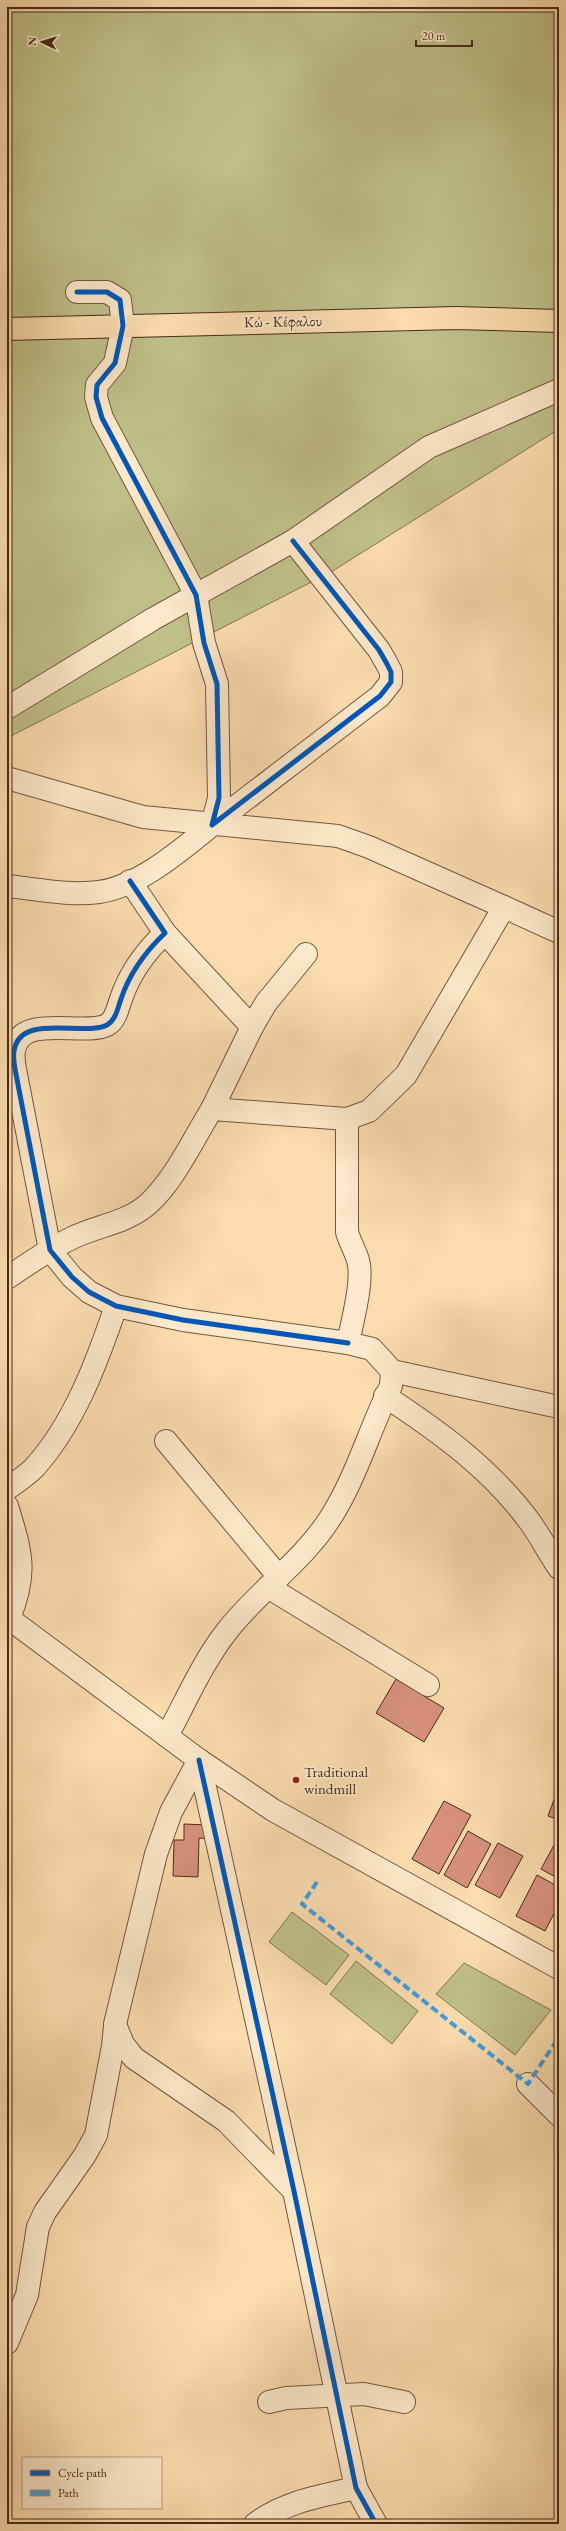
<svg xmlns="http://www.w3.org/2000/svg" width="566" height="2531" viewBox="0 0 566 2531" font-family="'EB Garamond',serif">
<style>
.green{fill:#bfc089;stroke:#847550}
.building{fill:#d8917d;stroke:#482a18}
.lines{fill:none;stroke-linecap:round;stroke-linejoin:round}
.minor-casing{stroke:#74563e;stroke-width:24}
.major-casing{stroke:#482a18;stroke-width:24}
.minor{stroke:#fce8ca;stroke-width:22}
.major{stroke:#fadcae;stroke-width:22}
.quiet{stroke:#409cdf;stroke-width:4;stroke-dasharray:8 4;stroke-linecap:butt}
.cycleway-casing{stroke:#fce8ca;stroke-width:8}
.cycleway{stroke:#0057b8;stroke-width:5}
.poi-dot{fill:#8f2418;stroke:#fce8ca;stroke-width:1.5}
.labels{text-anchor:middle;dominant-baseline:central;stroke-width:3.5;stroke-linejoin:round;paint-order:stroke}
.street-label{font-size:15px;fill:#482a18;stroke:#fce8ca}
.poi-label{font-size:15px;fill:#482a18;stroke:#fce8ca;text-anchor:start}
</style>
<rect width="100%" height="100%" fill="#fadcae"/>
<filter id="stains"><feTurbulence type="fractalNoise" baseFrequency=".005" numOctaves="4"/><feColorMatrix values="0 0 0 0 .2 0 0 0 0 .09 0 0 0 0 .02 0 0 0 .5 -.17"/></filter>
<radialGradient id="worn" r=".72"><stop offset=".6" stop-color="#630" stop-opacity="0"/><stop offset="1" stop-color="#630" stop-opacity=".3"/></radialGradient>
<g class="green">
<path d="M 7,7 L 559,7 L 559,429 L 331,572 L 7,738 Z"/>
<path d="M 292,1912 L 349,1955 L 326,1985 L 269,1942 Z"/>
<path d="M 356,1961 L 418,2011 L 392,2044 L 330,1994 Z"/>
<path d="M 464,1963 L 551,2010 L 515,2055 L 436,1994 Z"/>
</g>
<g class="building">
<path d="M 396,1679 L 444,1708 L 424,1742 L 376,1713 Z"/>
<path d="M 559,1786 L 559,1820 L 548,1816 Z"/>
<path d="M 444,1801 L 471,1815 L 439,1874 L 412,1859 Z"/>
<path d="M 184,1824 L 208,1825 L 212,1839 L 199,1838 L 198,1877 L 173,1876 L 174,1840 L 184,1840 Z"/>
<path d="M 468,1831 L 491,1844 L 467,1888 L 444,1875 Z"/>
<path d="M 559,1836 L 559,1879 L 541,1869 Z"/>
<path d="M 498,1843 L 523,1856 L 500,1898 L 475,1885 Z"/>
<path d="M 537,1875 L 559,1887 L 559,1904 L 545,1931 L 516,1916 Z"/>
</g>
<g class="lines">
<defs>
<g id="minor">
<path d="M 77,292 L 107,292 L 120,300 L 123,326 L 115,363 L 97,385 L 96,397 L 102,418 L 196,595 L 204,643 L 217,684 L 219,798 L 212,825 L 380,696 L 391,682 L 391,672 L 387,664 L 379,650 L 293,541"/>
<path d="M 7,708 L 153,619 L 293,541 L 429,447 L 559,390"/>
<path d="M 7,778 L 143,817 L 338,836 L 369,847 L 504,907"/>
<path d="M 130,881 L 165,933 C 145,952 130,972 121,999 C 118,1007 116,1020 107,1025 C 83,1037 20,1012 14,1051 C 13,1056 14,1063 15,1069 L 50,1250 L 72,1277 L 89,1292 L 116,1306 L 183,1320 L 348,1343"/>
<path d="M 7,886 C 37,889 69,896 99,892 C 140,886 181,850 212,825"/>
<path d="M 165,933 L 252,1027 L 212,1109"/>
<path d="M 252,1027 L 266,1003 L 306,954"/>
<path d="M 347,1119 L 347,1232 C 350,1242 355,1251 358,1260 C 364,1280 352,1322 348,1343 L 372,1349 L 392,1371 L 559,1407"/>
<path d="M 7,1278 C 28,1264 49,1249 72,1238 C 96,1226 126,1223 147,1205 C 175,1180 192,1141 212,1109 L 347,1119 L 369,1111 L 406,1075 L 504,907 L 559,932"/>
<path d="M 385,1396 C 440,1432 491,1469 530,1522 C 540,1536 549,1553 559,1568"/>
<path d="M 166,1441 L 279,1577"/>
<path d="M 7,1489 C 16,1482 26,1476 34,1468 C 74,1424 97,1362 116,1306"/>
<path d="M 7,1506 C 21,1552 28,1572 9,1618"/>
<path d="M 268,1587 L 428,1685"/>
<path d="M 7,1617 L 199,1760 L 273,1810 L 559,1968"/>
<path d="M 167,1736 C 186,1701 202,1663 227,1631 C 258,1591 301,1563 329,1520 C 356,1479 369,1430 391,1386 L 392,1371"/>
<path d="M 199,1760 L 294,2191 L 356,2488 L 376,2524"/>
<path d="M 199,1760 L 171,1812 L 156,1854 L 115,2024 L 123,2044 L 134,2058 L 226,2121 L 294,2191"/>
<path d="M 528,2084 L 559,2115"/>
<path d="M 7,2343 L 27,2295 L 38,2227 L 45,2212 L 85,2155 L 96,2135 L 113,2046 L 115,2026"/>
<path d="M 269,2402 L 286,2398 L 364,2394 L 404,2402"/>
<path d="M 255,2524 C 284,2502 321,2496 356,2488"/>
</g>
<path id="major" d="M 7,329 L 456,318 L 559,321"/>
</defs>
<use href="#minor" class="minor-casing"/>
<use href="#major" class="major-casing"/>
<use href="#minor" class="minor"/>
<use href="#major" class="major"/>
<path class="quiet" d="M 317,1882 L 302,1904 L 528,2084 L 559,2037"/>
<defs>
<g id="cycleway">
<path d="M 77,292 L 107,292 L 120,300 L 123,326 L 115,363 L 97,385 L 96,397 L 102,418 L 196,595 L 204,643 L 217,684 L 219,798 L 212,825 L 380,696 L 391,682 L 391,672 L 387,664 L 379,650 L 293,541"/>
<path d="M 130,881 L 165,933 C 145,952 130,972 121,999 C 118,1007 116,1020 107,1025 C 83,1037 20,1012 14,1051 C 13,1056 14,1063 15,1069 L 50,1250 L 72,1277 L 89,1292 L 116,1306 L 183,1320 L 348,1343"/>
<path d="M 199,1760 L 294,2191 L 356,2488 L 376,2524"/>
</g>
</defs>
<use href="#cycleway" class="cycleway-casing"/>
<use href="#cycleway" class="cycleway"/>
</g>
<circle class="poi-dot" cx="296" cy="1780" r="4"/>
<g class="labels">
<g class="street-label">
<text transform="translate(283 321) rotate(-1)">Κώ - Κέφαλου</text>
</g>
<g class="poi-label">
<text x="304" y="1771">Traditional<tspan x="304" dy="17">windmill</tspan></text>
</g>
</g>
<rect width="566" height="2531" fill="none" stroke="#fadcae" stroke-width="24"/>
<rect x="8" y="8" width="550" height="2515" fill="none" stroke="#482a18" stroke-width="2"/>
<rect x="12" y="12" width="542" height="2507" fill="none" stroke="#482a18"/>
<rect x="22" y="2457" width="140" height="52" fill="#fce8ca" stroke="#b49c83"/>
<rect x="30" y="2470" width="20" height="6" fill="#0057b8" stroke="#b49c83"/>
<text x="58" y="2477" font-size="12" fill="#482a18">Cycle path</text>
<rect x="30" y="2490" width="20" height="6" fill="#409cdf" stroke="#b49c83"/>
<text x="58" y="2497" font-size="12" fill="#482a18">Path</text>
<g transform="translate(42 42) rotate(274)" stroke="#fce8ca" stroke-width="3" paint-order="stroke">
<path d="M0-3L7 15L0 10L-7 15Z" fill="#482a18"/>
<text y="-6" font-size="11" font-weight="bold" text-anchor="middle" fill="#482a18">N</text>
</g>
<path d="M416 40v6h56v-6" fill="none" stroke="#482a18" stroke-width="2"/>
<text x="422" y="40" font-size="12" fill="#482a18" stroke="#fce8ca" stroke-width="3" paint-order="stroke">20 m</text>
<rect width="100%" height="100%" filter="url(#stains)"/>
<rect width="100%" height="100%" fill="url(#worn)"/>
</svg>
